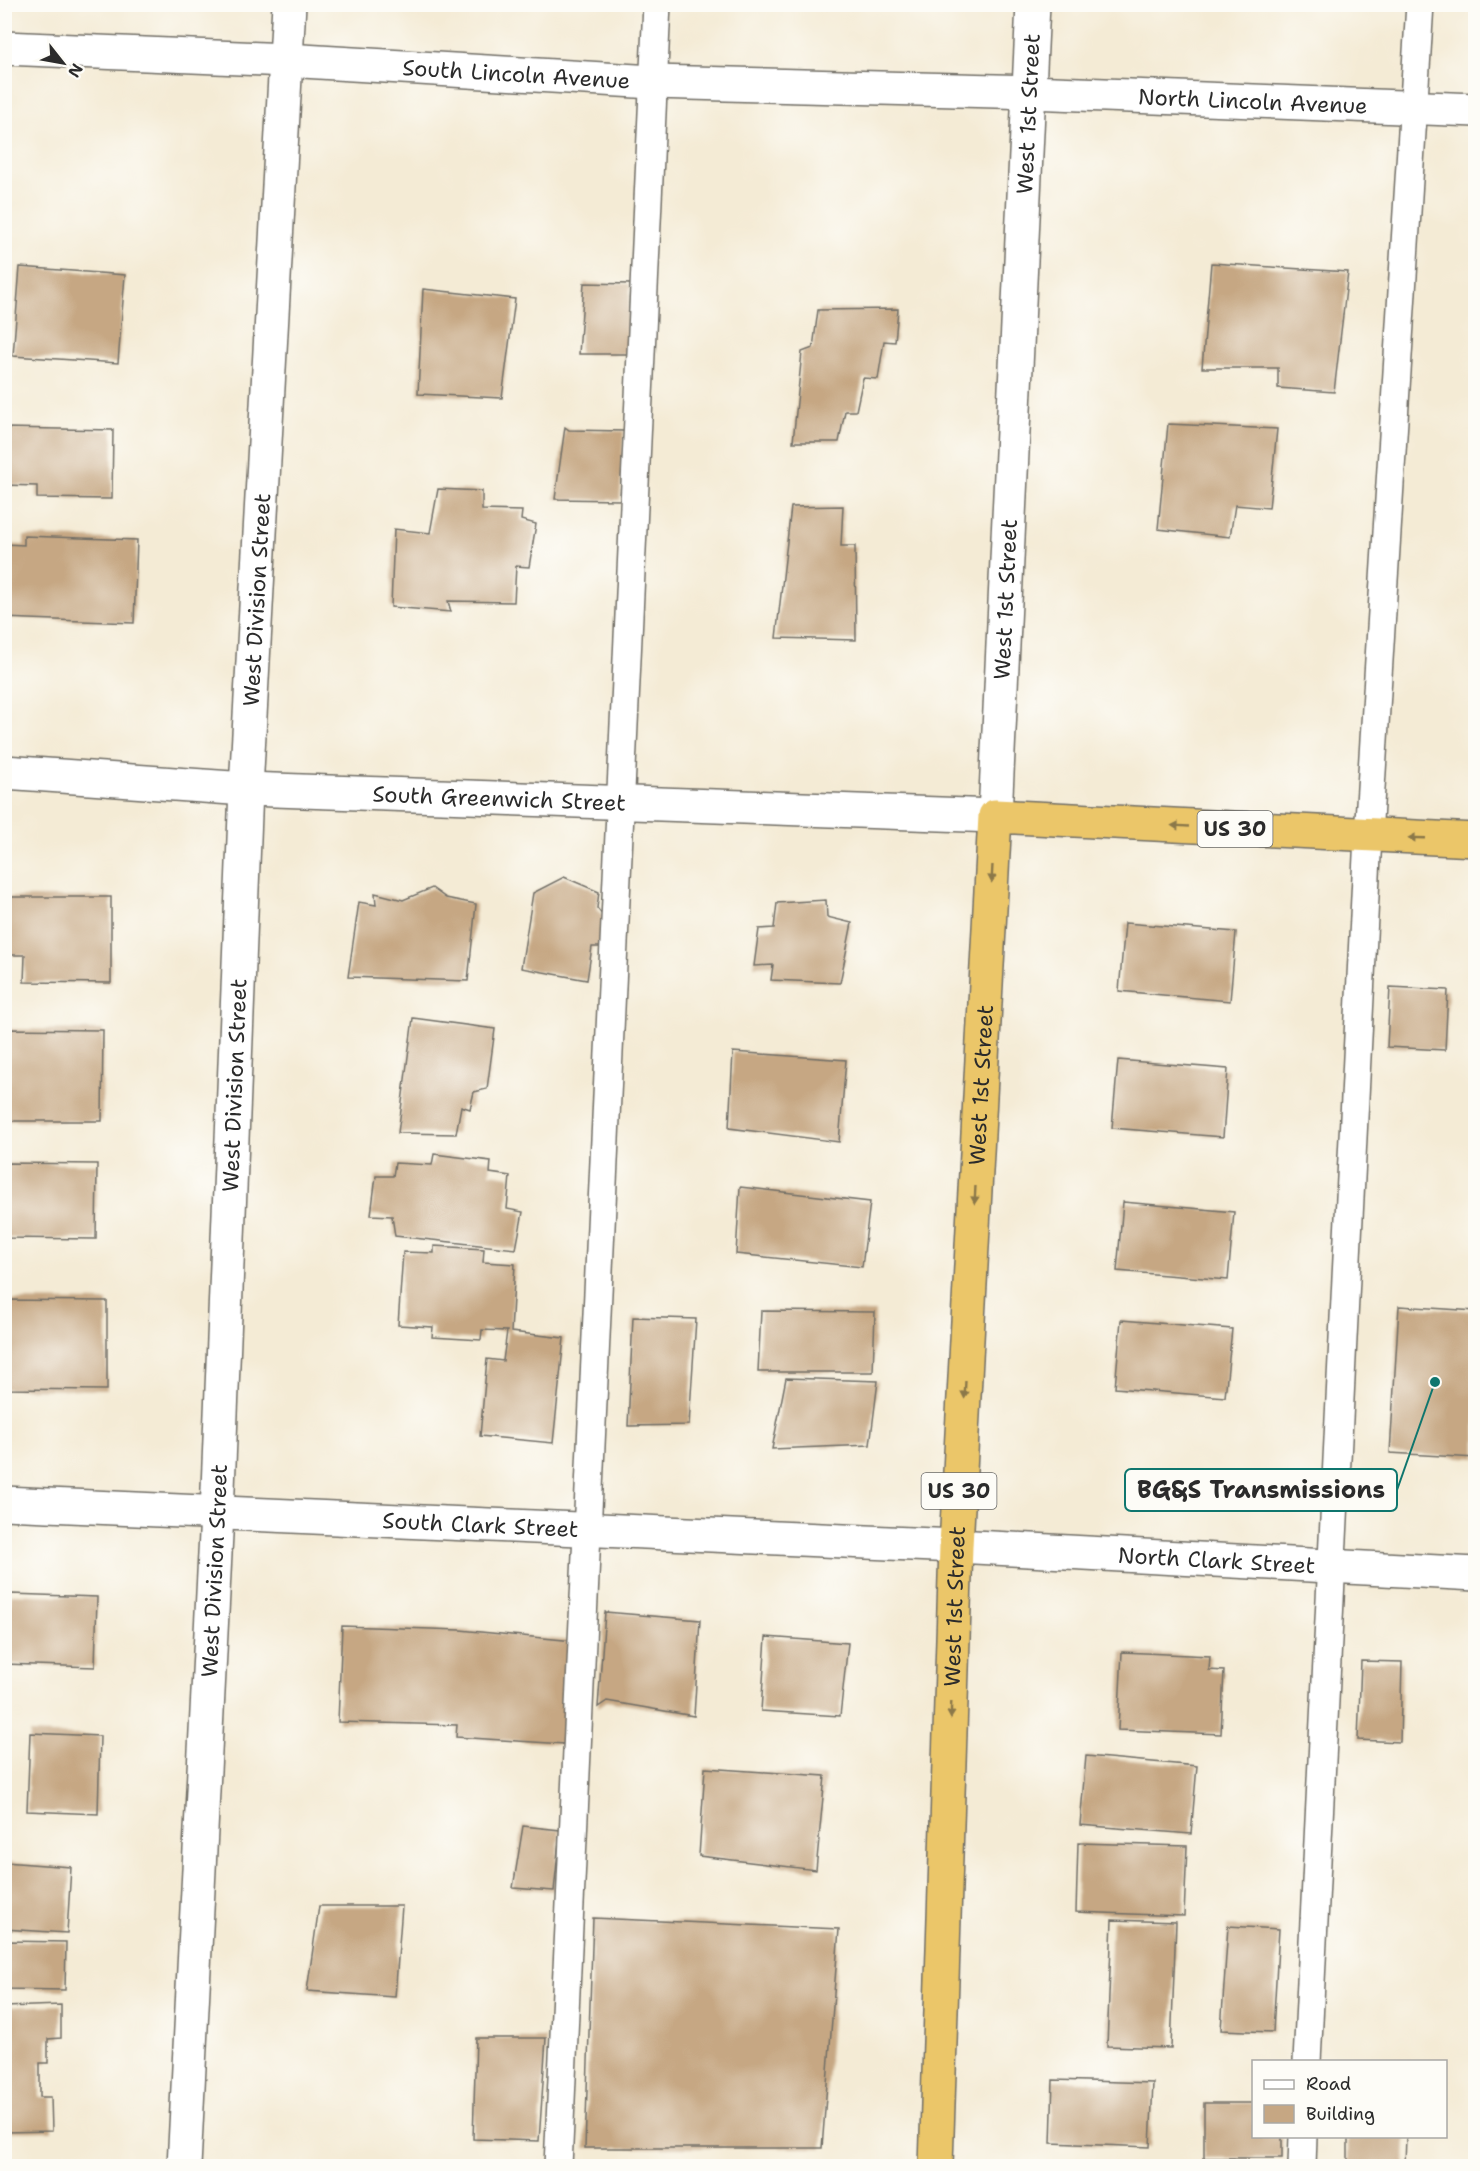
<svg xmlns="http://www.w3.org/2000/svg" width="1480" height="2171" viewBox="0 0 1480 2171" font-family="'Shantell Sans',sans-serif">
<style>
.building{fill:#c6a783}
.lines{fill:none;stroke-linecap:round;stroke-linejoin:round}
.service-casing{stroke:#716e66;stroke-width:30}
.minor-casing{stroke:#716e66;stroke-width:36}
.trunk-casing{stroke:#716e66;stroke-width:36}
.service{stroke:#fff;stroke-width:27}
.minor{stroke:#fff;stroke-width:33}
.trunk{stroke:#ebc669;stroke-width:33}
.oneway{fill:#8b784a}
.labels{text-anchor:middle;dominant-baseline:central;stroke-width:4.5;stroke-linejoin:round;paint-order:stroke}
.shield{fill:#fdfcf7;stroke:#6a6a68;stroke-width:1.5}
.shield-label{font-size:21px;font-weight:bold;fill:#2b2b2b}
.street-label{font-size:22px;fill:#2b2b2b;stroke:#fdfcf7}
.leader{fill:none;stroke:#0f766e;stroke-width:2}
.callout-dot{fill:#0f766e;stroke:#fdfcf7;stroke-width:2}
.callout{fill:#fdfcf7;stroke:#0f766e;stroke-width:2}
.callout-label{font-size:24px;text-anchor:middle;font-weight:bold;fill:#2b2b2b}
</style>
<rect width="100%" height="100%" fill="#fdfcf7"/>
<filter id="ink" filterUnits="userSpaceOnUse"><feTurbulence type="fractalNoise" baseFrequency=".0167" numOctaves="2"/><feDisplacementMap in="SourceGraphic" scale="12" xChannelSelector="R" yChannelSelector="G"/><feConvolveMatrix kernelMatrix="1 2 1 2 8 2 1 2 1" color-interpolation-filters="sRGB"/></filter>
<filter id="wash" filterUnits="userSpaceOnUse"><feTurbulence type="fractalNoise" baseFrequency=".008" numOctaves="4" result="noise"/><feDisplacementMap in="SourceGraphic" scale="24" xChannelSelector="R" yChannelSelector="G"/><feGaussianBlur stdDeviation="1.35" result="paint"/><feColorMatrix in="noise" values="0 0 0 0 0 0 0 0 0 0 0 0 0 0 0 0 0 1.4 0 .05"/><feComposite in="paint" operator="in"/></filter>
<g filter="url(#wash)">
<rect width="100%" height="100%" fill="#f4ebd5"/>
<g id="blocks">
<g class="building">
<path d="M 4,213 L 8,213 L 6,255 L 4,255 Z"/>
<path d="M 1211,263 L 1348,272 L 1334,392 L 1278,388 L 1278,368 L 1202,368 Z"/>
<path d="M 20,267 L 125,275 L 118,363 L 13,356 Z"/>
<path d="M 584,283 L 630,284 L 628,354 L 579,354 Z"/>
<path d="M 423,289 L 515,299 L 502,398 L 418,394 Z"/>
<path d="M 898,309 L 895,342 L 884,341 L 878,379 L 863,378 L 856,411 L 845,411 L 839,442 L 793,442 L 802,352 L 813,348 L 818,310 Z"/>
<path d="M 1168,424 L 1277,429 L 1269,508 L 1235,505 L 1230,537 L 1158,529 Z"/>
<path d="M 565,427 L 569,430 L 624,431 L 620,500 L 555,499 Z"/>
<path d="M 4,428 L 113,430 L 112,499 L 37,498 L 37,486 L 4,485 Z"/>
<path d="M 438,489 L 482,491 L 482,510 L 522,511 L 521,520 L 536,524 L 529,567 L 516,566 L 514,602 L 448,601 L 451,612 L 391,607 L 394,529 L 430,533 Z"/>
<path d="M 843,506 L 841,546 L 855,546 L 856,640 L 776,638 L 791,507 Z"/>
<path d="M 24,536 L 137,540 L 134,623 L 4,618 L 4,544 L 24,545 Z"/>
<path d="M 564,877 L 599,892 L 597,908 L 606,920 L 600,947 L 592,947 L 587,980 L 521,968 L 533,893 Z"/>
<path d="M 432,888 L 446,898 L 476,904 L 468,981 L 348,977 L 359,902 L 376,905 L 375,893 L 403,900 Z"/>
<path d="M 4,897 L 111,897 L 111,983 L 24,982 L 25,955 L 4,955 Z"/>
<path d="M 826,900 L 827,917 L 852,923 L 840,983 L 771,980 L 773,965 L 754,966 L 759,929 L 774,928 L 777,903 Z"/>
<path d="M 1125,923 L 1236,932 L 1230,1001 L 1119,991 Z"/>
<path d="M 1390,987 L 1448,990 L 1445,1050 L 1387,1047 Z"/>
<path d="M 413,1018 L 495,1029 L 487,1089 L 474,1092 L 470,1109 L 461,1106 L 456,1134 L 398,1133 Z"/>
<path d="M 4,1029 L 103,1030 L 102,1121 L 4,1121 Z"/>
<path d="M 733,1052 L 846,1060 L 839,1142 L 729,1128 Z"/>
<path d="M 1118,1060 L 1228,1069 L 1223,1137 L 1112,1128 Z"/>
<path d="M 434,1154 L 491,1161 L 490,1173 L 510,1176 L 507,1209 L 523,1212 L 516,1249 L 395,1236 L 392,1216 L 371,1215 L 376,1176 L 393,1176 L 395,1163 L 432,1165 Z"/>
<path d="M 4,1163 L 97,1164 L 96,1239 L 4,1238 Z"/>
<path d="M 740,1187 L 870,1202 L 862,1267 L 736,1254 Z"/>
<path d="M 1123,1202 L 1234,1212 L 1228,1280 L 1117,1271 Z"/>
<path d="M 434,1246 L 484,1249 L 483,1262 L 515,1264 L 511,1332 L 564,1338 L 553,1443 L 480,1436 L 487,1359 L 503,1361 L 507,1331 L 482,1330 L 481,1340 L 432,1337 L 433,1327 L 398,1325 L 403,1252 L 434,1253 Z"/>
<path d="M 4,1300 L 107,1301 L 107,1390 L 4,1389 Z"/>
<path d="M 1399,1306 L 1476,1311 L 1476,1458 L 1390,1453 Z"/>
<path d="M 761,1311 L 875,1312 L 873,1372 L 758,1372 Z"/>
<path d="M 633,1317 L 696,1319 L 689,1425 L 628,1426 Z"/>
<path d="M 1121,1320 L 1232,1329 L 1225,1397 L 1115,1388 Z"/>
<path d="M 786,1378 L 878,1381 L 870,1445 L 772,1449 Z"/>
<path d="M 11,1594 L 97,1597 L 95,1667 L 4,1664 L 4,1607 L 10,1607 Z"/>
<path d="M 605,1612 L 700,1620 L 694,1716 L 607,1701 L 598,1707 Z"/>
<path d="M 342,1626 L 460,1630 L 574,1641 L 565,1744 L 456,1737 L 457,1725 L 338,1722 Z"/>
<path d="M 766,1637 L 848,1643 L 840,1716 L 761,1711 Z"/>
<path d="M 1122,1652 L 1210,1656 L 1209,1670 L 1224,1671 L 1221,1734 L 1118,1730 Z"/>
<path d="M 1361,1661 L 1402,1662 L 1400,1742 L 1358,1740 Z"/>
<path d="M 30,1733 L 100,1736 L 98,1814 L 27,1811 Z"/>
<path d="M 1086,1756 L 1197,1766 L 1191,1834 L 1080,1825 Z"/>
<path d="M 705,1768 L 825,1776 L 816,1870 L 699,1856 Z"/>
<path d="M 523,1826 L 560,1830 L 554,1891 L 513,1888 Z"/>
<path d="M 1078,1843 L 1187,1846 L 1184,1916 L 1076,1912 Z"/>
<path d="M 4,1862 L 71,1867 L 67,1933 L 4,1929 Z"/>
<path d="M 319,1906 L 402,1906 L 395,1997 L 307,1991 Z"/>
<path d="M 593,1918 L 839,1929 L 822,2148 L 585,2148 Z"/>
<path d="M 1112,1920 L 1176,1922 L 1171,2048 L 1107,2046 Z"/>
<path d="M 1228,1926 L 1279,1929 L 1273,2032 L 1221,2030 Z"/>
<path d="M 4,1941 L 66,1942 L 65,1990 L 4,1989 Z"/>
<path d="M 61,2005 L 61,2038 L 48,2039 L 48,2063 L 40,2063 L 40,2097 L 51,2097 L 52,2131 L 4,2132 L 4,2007 Z"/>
<path d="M 476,2038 L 546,2038 L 539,2141 L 473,2139 Z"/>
<path d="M 1053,2080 L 1153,2083 L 1150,2147 L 1051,2143 Z"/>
<path d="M 1204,2103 L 1254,2103 L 1254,2136 L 1282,2136 L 1282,2158 L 1204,2158 Z"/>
<path d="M 1348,2136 L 1406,2136 L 1405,2166 L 1348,2166 Z"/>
</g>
</g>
</g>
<g filter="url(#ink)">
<use href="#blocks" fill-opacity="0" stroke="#716e66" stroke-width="1.5"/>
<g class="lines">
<defs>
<g id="service">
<path d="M 1307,2062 L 1368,836 L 1420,4"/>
<path d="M 558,2166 L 657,4"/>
<path d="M 1302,2166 L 1303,2136"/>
</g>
<g id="minor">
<path id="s1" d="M 4,48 L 286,60 L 653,82 L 1030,92 L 1476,110"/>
<path id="s2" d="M 4,772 L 246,789 L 995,816 L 1033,4"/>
<path id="s3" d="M 4,1503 L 956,1546 L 1476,1574"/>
<path id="s4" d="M 184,2166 L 217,1514 L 246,789 L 289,4"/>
</g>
<g id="trunk">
<path id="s5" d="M 936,2166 L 956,1546 L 995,816 L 1476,840"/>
</g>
</defs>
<use href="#service" class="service-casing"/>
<use href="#minor" class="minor-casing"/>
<use href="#trunk" class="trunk-casing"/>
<use href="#service" class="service"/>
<use href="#minor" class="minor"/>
<use href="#trunk" class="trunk"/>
</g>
<defs><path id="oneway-solid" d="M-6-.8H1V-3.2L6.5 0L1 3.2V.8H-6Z" transform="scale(1.5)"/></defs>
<g class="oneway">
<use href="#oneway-solid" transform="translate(1180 826) rotate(-177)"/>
<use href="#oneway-solid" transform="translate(1417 838) rotate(-178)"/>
<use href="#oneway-solid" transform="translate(992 874) rotate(93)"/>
<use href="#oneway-solid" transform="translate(975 1195) rotate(93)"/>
<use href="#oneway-solid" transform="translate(965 1390) rotate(93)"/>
<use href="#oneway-solid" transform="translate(951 1710) rotate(92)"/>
</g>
</g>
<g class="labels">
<g class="shield">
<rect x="1197.5" y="811" width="75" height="36" rx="4.5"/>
<rect x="921.5" y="1473" width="75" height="36" rx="4.5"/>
</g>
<g class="shield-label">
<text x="1235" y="829">US 30</text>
<text x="959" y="1491">US 30</text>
</g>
<g class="street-label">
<text stroke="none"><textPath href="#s1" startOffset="513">South Lincoln Avenue</textPath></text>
<text stroke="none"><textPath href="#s1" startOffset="1250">North Lincoln Avenue</textPath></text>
<text stroke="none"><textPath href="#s2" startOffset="1695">West 1st Street</textPath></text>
<text stroke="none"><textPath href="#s4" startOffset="1568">West Division Street</textPath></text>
<text stroke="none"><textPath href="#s2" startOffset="1209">West 1st Street</textPath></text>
<text stroke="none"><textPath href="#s2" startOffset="496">South Greenwich Street</textPath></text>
<text stroke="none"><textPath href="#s4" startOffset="1082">West Division Street</textPath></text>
<text stroke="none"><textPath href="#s5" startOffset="1082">West 1st Street</textPath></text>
<text stroke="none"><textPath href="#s3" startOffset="477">South Clark Street</textPath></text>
<text stroke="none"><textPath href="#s3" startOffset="1214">North Clark Street</textPath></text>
<text stroke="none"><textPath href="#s4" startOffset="596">West Division Street</textPath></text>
<text stroke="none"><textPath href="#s5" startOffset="560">West 1st Street</textPath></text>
</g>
</g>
<path class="leader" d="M1435 1382L1397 1490"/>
<circle class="callout-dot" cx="1435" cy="1382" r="6"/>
<rect class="callout" x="1125" y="1469" width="272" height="42" rx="6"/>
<g class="callout-label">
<text x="1261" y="1498">BG&amp;S Transmissions</text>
</g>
<rect width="1480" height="2171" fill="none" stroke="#fdfcf7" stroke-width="24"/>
<rect x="1252" y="2060" width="195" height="78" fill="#fdfcf7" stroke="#a9a8a5" stroke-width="1.5"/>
<rect x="1264" y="2080" width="30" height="9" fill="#ffffff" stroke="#a9a8a5" stroke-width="1.5"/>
<text x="1306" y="2090" font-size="18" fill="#2b2b2b">Road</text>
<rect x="1264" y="2105" width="30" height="18" fill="#c6a783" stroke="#a9a8a5" stroke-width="1.5"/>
<text x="1306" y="2120" font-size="18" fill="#2b2b2b">Building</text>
<g transform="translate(63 63) rotate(121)" stroke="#fdfcf7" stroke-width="4.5" paint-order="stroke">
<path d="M0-4.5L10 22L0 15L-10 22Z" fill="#2b2b2b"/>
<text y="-9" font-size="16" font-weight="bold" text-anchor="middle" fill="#2b2b2b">N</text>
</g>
</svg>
